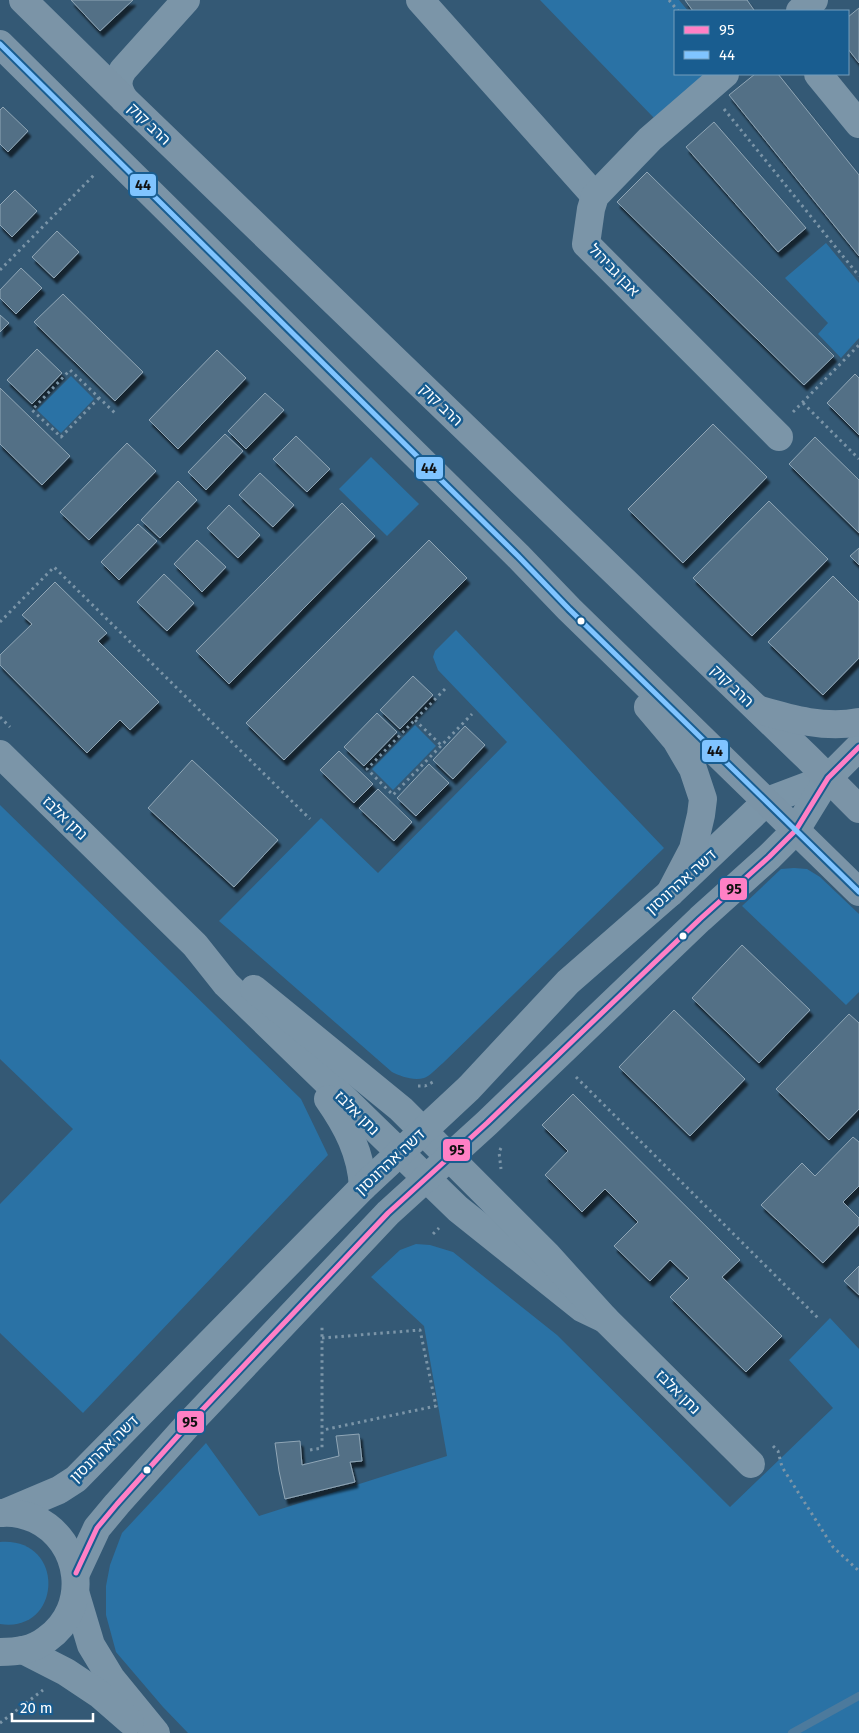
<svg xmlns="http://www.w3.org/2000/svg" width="859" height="1733" viewBox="0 0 859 1733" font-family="'Fira Sans','Noto Sans Hebrew',sans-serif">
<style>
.green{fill:#2a72a5}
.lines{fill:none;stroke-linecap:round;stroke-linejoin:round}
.stream{stroke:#4c7a9d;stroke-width:8}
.building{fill:#527086;stroke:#90a6b6;filter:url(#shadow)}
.path{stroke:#7b95a8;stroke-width:3;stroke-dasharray:2.5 4;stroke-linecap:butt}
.minor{stroke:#7b95a8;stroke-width:28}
.major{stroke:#7b94a7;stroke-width:28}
.bus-1-casing{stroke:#195d90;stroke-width:9}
.bus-2-casing{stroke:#195d90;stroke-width:9}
.bus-1{stroke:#ff80c5;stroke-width:5}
.bus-2{stroke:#80c4ff;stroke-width:5}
.bus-dot{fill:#fff;stroke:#195d90;stroke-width:2}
.labels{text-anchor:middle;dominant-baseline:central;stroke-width:5;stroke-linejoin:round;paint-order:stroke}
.street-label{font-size:15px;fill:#fff;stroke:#195d90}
.line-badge{stroke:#195d90;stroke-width:2}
.pale-badge-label{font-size:14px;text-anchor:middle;font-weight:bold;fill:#111}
</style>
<defs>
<filter id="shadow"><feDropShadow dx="3" dy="5.5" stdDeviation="1" flood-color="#0009"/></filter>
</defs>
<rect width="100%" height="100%" fill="#345975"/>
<g class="green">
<path d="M 540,0 L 679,0 L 688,11 L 675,11 L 675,74 L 705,74 L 654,118 Z"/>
<path d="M 826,243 L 859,283 L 859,338 L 841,358 L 818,334 L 828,323 L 785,278 Z"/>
<path d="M 71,376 L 94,399 L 61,433 L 37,410 Z"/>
<path d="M 371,457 L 419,504 L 387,536 L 339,489 Z"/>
<path d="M 456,630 L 664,848 L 443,1063 C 438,1067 430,1076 424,1078 C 413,1081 400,1076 392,1072 L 219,921 L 321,818 L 378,873 L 507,742 L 438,670 L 433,657 L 435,651 Z"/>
<path d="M 415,725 L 436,746 L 393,790 L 372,769 Z"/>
<path d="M 0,805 L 301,1099 L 328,1155 L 83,1413 L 0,1333 L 0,1204 L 73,1129 L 0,1059 Z"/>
<path d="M 794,868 L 807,869 L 820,877 L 859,914 L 859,992 L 846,1005 L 742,906 L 781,869 Z"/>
<path d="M 416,1244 L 430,1245 L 453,1252 L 557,1335 L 730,1507 L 833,1408 L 789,1360 L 830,1318 L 859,1349 L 859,1733 L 188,1733 L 163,1707 L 116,1652 L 106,1615 L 106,1586 L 110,1565 L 122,1533 L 206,1443 L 259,1516 L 447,1456 L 424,1326 L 371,1277 L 400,1250 Z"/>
<path d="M 0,1542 C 67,1537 62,1634 0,1624 Z"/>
</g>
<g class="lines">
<path class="stream" d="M 792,1733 L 859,1696"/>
</g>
<g class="building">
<path d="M 71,0 L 133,0 L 100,31 Z"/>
<path d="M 685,0 L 747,0 L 754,10 L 753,11 L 693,11 Z"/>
<path d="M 859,8 L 859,63 L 848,49 L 848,17 Z"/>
<path d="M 755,74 L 778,74 L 859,175 L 859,256 L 729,95 Z"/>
<path d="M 3,107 L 28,131 L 8,152 L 0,144 L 0,110 Z"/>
<path d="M 714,122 L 806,228 L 778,252 L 686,147 Z"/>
<path d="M 647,172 L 834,356 L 804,385 L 617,202 Z"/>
<path d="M 15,190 L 37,211 L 12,237 L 0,225 L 0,205 Z"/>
<path d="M 57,231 L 79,252 L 54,278 L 32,257 Z"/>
<path d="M 21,268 L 42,288 L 16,314 L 0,298 L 0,290 Z"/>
<path d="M 63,294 L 143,372 L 115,401 L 34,322 Z"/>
<path d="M 0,315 L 9,323 L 0,332 Z"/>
<path d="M 37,349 L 62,373 L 32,404 L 7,380 Z"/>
<path d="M 217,350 L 246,378 L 178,449 L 149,420 Z"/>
<path d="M 855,374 L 859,378 L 859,435 L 827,403 Z"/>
<path d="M 0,388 L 70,456 L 42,485 L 0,444 Z"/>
<path d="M 265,393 L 284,410 L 246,449 L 228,431 Z"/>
<path d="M 713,424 L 767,477 L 683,563 L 628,509 Z"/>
<path d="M 225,434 L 243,451 L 206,490 L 188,472 Z"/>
<path d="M 296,436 L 330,469 L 307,492 L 273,459 Z"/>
<path d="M 815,437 L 859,480 L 859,533 L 789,464 Z"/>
<path d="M 127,443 L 156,471 L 89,540 L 60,512 Z"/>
<path d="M 260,473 L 294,505 L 273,527 L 239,495 Z"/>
<path d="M 178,481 L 197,500 L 160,538 L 141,520 Z"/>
<path d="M 769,501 L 828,559 L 752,636 L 693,578 Z"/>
<path d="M 342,503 L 375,536 L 229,684 L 196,651 Z"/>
<path d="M 229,505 L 260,535 L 238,558 L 207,528 Z"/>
<path d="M 138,524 L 157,541 L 119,580 L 101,562 Z"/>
<path d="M 197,540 L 226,567 L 202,592 L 174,564 Z"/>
<path d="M 429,540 L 467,578 L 284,760 L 246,723 Z"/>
<path d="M 859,548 L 859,565 L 850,556 Z"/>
<path d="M 164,574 L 194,603 L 167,631 L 137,602 Z"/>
<path d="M 833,576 L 859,602 L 859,658 L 823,695 L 768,642 Z"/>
<path d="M 55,582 L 107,633 L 98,641 L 159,702 L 130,730 L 120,720 L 87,753 L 0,665 L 0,655 L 32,624 L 22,615 Z"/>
<path d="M 413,676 L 433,695 L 400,729 L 380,710 Z"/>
<path d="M 377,713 L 397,732 L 364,766 L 344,747 Z"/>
<path d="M 465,726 L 485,745 L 453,779 L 433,760 Z"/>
<path d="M 339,751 L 373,784 L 354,803 L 320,770 Z"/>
<path d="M 192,760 L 278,840 L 234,887 L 148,808 Z"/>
<path d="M 429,764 L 449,783 L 416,816 L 397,798 Z"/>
<path d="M 378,789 L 412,822 L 394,841 L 359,808 Z"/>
<path d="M 742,945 L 810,1010 L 759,1063 L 692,998 Z"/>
<path d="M 674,1010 L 745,1079 L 690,1136 L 619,1067 Z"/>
<path d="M 849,1014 L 859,1023 L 859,1109 L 829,1140 L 776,1089 Z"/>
<path d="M 573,1094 L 740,1260 L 722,1277 L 782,1336 L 746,1372 L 670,1297 L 689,1278 L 670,1260 L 650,1281 L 614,1246 L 638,1222 L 605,1189 L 582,1212 L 545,1175 L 568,1151 L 542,1125 Z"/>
<path d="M 853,1137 L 859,1142 L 859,1186 L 843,1202 L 859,1218 L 859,1225 L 823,1263 L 761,1205 L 802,1163 L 815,1176 Z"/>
<path d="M 859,1266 L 859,1295 L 844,1281 Z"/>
<path d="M 359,1434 L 362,1461 L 350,1462 L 355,1482 L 285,1499 L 279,1471 L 275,1443 L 300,1441 L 302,1465 L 339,1456 L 336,1436 Z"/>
</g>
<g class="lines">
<g class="path">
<path d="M 669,0 L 678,11"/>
<path d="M 724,109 L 859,276"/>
<path d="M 0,270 L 95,174"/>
<path d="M 99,398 L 61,437 L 32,410 L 70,370 L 117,415"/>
<path d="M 803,403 L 859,459"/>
<path d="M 793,412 L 859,345"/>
<path d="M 0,622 L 54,567 L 310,819"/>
<path d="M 445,689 L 367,769 L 393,795 L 472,714"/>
<path d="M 0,717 L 10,727"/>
<path d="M 415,720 L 441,745"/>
<path d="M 576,1077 L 818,1318"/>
<path d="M 418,1086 L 425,1086 L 433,1082"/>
<path d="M 501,1148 L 499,1152 L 501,1169"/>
<path d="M 433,1234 L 439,1228"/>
<path d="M 322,1338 L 420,1330 L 436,1406 L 323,1430"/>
<path d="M 773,1446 L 778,1451 L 782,1467 L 833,1547 L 859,1571"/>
<path d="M 310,1450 L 322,1448 L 322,1325"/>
<path d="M 0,1723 L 43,1690"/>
</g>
<g class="minor">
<path d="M 420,0 L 595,196"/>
<path d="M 800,11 L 814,0"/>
<path d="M 725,74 L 650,139 L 595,196 L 591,209 L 586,244 L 779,437"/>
<path d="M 818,74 L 859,124"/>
<path d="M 124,99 C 118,89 116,81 123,70 L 186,0"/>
<path d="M 0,754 L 195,945 L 226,984 L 458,1209 L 582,1308 L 605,1319"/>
<path d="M 254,989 L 401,1109 L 547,1255 L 605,1319 L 751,1464"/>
<path d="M 328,1099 C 347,1126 361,1153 363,1187"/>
<path d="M 7,1512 L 59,1490 L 76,1479 L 363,1187 L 469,1088 L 568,982 L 670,893 L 767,801 L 828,778"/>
<path d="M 76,1573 L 97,1528 L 117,1504 L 185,1428 L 388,1213 L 487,1123 L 700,919 L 769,857 L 796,830 L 828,778 L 859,747"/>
<path d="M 76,1595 L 91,1645 L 111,1678 L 156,1733"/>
<path d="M 23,1650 L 66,1672 L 99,1694 L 130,1721"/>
<path d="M 0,1652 C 17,1652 33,1650 47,1639 C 91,1608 82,1541 35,1519 C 25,1515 13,1512 2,1513"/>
</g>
<g class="major">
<path d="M 23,0 L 124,99 L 807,757 L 859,809"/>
<path d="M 0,44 L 518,556 L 569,609 L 859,892"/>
<path d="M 648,707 L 676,740 L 693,769 L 703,799 L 701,815 L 693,849 L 670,893"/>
<path d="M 760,710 C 791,719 826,729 859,722"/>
</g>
<defs>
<path id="bus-1" d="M 76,1573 L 97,1528 L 117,1504 L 185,1428 L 388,1213 L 487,1123 L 700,919 L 769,857 L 796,830 L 828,778 L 859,747"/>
<path id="bus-2" d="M 0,44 L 518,556 L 569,609 L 859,892"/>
</defs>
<use href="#bus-1" class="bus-1-casing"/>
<use href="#bus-2" class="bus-2-casing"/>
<use href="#bus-1" class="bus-1"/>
<use href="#bus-2" class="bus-2"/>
</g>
<g class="bus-dot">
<circle cx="581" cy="621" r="4.5"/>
<circle cx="683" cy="936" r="4.5"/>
<circle cx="147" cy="1470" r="4.5"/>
</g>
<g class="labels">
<g class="street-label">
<text transform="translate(149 124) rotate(44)">הרב קוק</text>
<text transform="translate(614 270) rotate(46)">אבן גבירול</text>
<text transform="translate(441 405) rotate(44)">הרב קוק</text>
<text transform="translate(732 686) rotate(44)">הרב קוק</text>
<text transform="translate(65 818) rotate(44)">נתן אלבז</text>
<text transform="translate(681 882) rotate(-42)">דשה אהרונסון</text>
<text transform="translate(357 1113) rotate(45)">נתן אלבז</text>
<text transform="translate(390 1162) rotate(-43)">דשה אהרונסון</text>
<text transform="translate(678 1392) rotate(45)">נתן אלבז</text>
<text transform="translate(104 1449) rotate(-44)">דשה אהרונסון</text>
</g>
</g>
<g class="line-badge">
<rect x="129" y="173" width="28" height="24" rx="5" fill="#80c4ff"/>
<rect x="415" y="456" width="29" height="24" rx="5" fill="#80c4ff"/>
<rect x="701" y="739" width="28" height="24" rx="5" fill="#80c4ff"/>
<rect x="719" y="877" width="29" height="24" rx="5" fill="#ff80c5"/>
<rect x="442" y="1138" width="29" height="24" rx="5" fill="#ff80c5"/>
<rect x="176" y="1410" width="29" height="24" rx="5" fill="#ff80c5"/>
</g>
<g class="pale-badge-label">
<text x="143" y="190">44</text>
<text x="429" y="473">44</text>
<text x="715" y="756">44</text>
<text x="734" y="894">95</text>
<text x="457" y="1155">95</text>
<text x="190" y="1427">95</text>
</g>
<rect x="674" y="10" width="175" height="65" fill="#195d90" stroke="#759ebc"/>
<rect x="684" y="26" width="25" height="8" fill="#ff80c5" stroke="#759ebc"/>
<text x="719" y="35" font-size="15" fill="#ffffff">95</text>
<rect x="684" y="51" width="25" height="8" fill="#80c4ff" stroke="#759ebc"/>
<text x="719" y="60" font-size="15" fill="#ffffff">44</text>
<path d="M12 1713v8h81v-8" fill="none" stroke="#ffffff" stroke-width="2.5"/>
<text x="20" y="1713" font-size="15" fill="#ffffff" stroke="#195d90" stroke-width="4" paint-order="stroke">20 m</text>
</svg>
